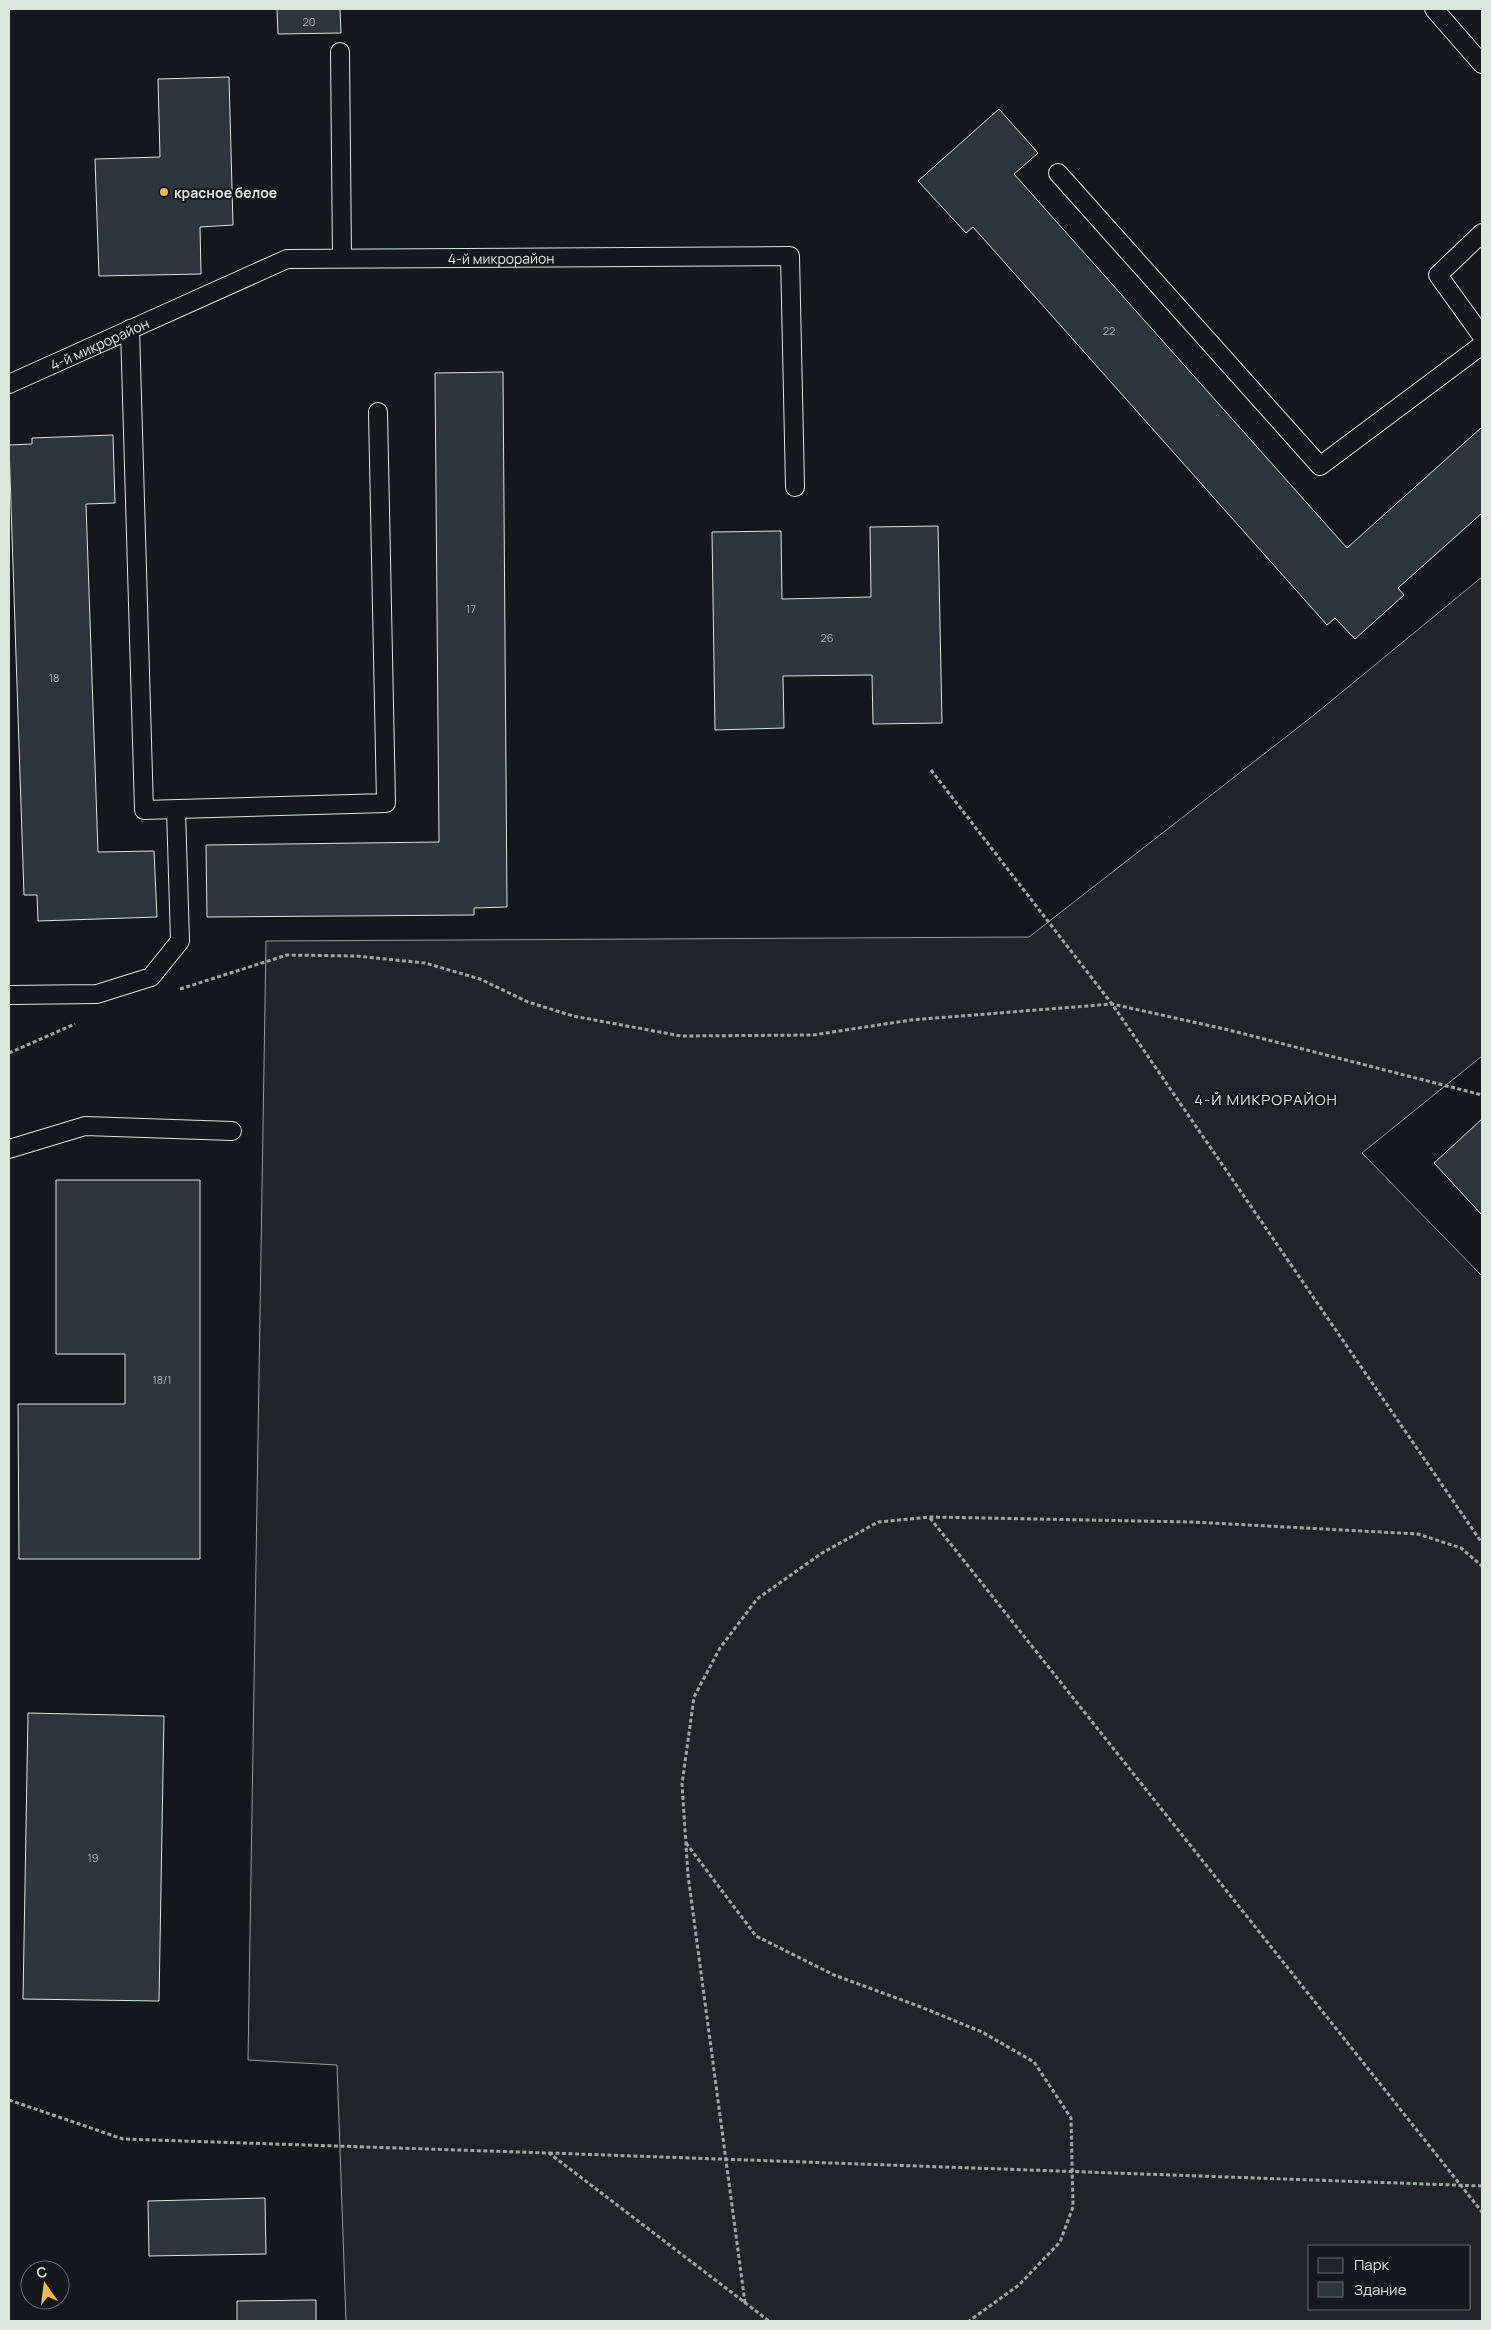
<svg xmlns="http://www.w3.org/2000/svg" width="1491" height="2330" viewBox="0 0 1491 2330" font-family="Manrope,sans-serif">
<style>
.green{fill:#202428;stroke:#939e99;fill-rule:evenodd}
.building{fill:#2c363c;stroke:#d8e6dc}
.lines{fill:none;stroke-linecap:round;stroke-linejoin:round}
.service-casing{stroke:#d8e6dc;stroke-width:20}
.path{stroke:#9da8a2;stroke-width:3;stroke-dasharray:4 2.5;stroke-linecap:butt}
.service{stroke:#14181c;stroke-width:18}
.poi-dot{fill:#ffb74d;stroke:#14181c;stroke-width:2}
.labels{text-anchor:middle;dominant-baseline:central;stroke-width:4;stroke-linejoin:round;paint-order:stroke}
.number-label{font-size:11px;fill:#adbab4}
.poi-label{font-size:14px;font-weight:bold;fill:#d8e6dc;stroke:#14181c;text-anchor:start}
.street-label{font-size:14px;fill:#d8e6dc;stroke:#14181c}
.neighbourhood-label{font-size:15px;letter-spacing:1px;fill:#d8e6dc;stroke:#14181c}
</style>
<rect width="100%" height="100%" fill="#14181c"/>
<path class="green" d="M 1482,577 L 1482,1056 L 1362,1153 L 1482,1276 L 1482,2321 L 346,2321 L 337,2065 L 248,2060 L 266,941 L 1029,937 L 1314,715 ZM 1310,2246 L 1470,2246 L 1470,2309 L 1310,2309 Z"/>
<g class="building">
<path d="M 277,9 L 340,9 L 341,33 L 278,34 Z"/>
<path d="M 229,77 L 233,225 L 200,227 L 201,274 L 99,276 L 95,159 L 160,157 L 158,79 Z"/>
<path d="M 999,109 L 1038,153 L 1014,174 L 1347,548 L 1482,427 L 1482,513 L 1398,588 L 1404,595 L 1355,639 L 1335,618 L 1327,625 L 973,227 L 966,233 L 918,181 Z"/>
<path d="M 503,372 L 507,907 L 474,908 L 474,915 L 207,917 L 206,845 L 439,842 L 435,373 Z"/>
<path d="M 113,435 L 115,503 L 86,504 L 98,852 L 154,851 L 157,917 L 38,921 L 37,895 L 24,895 L 9,445 L 32,444 L 32,438 Z"/>
<path d="M 938,526 L 942,723 L 873,724 L 872,675 L 783,676 L 784,728 L 715,730 L 712,532 L 781,531 L 782,599 L 871,597 L 870,527 Z"/>
<path d="M 1482,1119 L 1482,1215 L 1434,1163 Z"/>
<path d="M 56,1180 L 200,1180 L 200,1559 L 19,1559 L 18,1404 L 125,1404 L 125,1354 L 56,1354 Z"/>
<path d="M 28,1713 L 164,1716 L 159,2001 L 23,1999 Z"/>
<path d="M 265,2198 L 266,2254 L 149,2256 L 148,2201 Z"/>
<path d="M 316,2300 L 316,2321 L 237,2321 L 237,2301 Z"/>
</g>
<g class="lines">
<defs>
<g id="service">
<path d="M 1434,9 L 1482,64"/>
<path d="M 340,52 L 342,258"/>
<path d="M 1058,173 L 1320,466 L 1482,345"/>
<path d="M 1482,233 L 1438,275 L 1482,336"/>
<path d="M 130,329 L 144,810 L 386,803 L 378,412"/>
<path id="s1" d="M 9,384 L 287,259 L 790,256 L 795,487"/>
<path d="M 9,995 L 97,994 L 151,977 L 180,941 L 176,810"/>
<path d="M 9,1149 L 85,1126 L 232,1131"/>
</g>
</defs>
<use href="#service" class="service-casing"/>
<g class="path">
<path d="M 931,770 L 1112,1004 L 1482,1543"/>
<path d="M 180,989 L 287,955 L 356,956 L 425,963 L 480,979 L 528,1002 L 573,1016 L 681,1036 L 813,1035 L 911,1020 L 1112,1004 L 1229,1030 L 1482,1095"/>
<path d="M 9,1053 L 75,1024"/>
<path d="M 930,1518 L 1482,2212"/>
<path d="M 686,1843 L 756,1936 L 834,1975 L 921,2007 L 982,2032 L 1034,2062 L 1071,2118 L 1073,2207 L 1060,2242 L 1019,2285 L 969,2321"/>
<path d="M 9,2100 L 123,2139 L 549,2153 L 769,2321"/>
<path d="M 549,2153 L 1482,2186"/>
<path d="M 745,2303 L 688,1875 L 682,1784 L 694,1697 L 720,1648 L 757,1599 L 822,1553 L 878,1522 L 930,1517 L 1192,1522 L 1418,1534 L 1461,1548 L 1482,1566"/>
</g>
<use href="#service" class="service"/>
</g>
<circle class="poi-dot" cx="164" cy="192" r="5"/>
<g class="labels">
<g class="number-label">
<text x="309" y="21">20</text>
<text x="1109" y="330">22</text>
<text x="471" y="608">17</text>
<text x="827" y="637">26</text>
<text x="54" y="677">18</text>
<text x="162" y="1379">18/1</text>
<text x="93" y="1857">19</text>
</g>
<g class="poi-label">
<text x="174" y="192">красное белое</text>
</g>
<g class="street-label">
<text stroke="none"><textPath href="#s1" startOffset="519">4-й микрорайон</textPath></text>
<text stroke="none"><textPath href="#s1" startOffset="99">4-й микрорайон</textPath></text>
</g>
<g class="neighbourhood-label">
<text x="1266" y="1099">4-Й МИКРОРАЙОН</text>
</g>
</g>
<rect width="1491" height="2330" fill="none" stroke="#d8e6dc" stroke-width="20"/>
<rect x="1308" y="2245" width="162" height="65" fill="#14181c" stroke="#626a69"/>
<rect x="1318" y="2258" width="25" height="15" fill="#202428" stroke="#626a69"/>
<text x="1354" y="2270" font-size="15" fill="#d8e6dc">Парк</text>
<rect x="1318" y="2282" width="25" height="15" fill="#2c363c" stroke="#626a69"/>
<text x="1354" y="2295" font-size="15" fill="#d8e6dc">Здание</text>
<g transform="translate(45 2285) rotate(346)"><circle r="24" fill="#14181c" stroke="#626a69"/>
<path d="M0-4L9 19L0 12L-9 19Z" fill="#ffb74d"/>
<text y="-8" font-size="14" font-weight="bold" text-anchor="middle" fill="#d8e6dc">С</text>
</g>
</svg>
